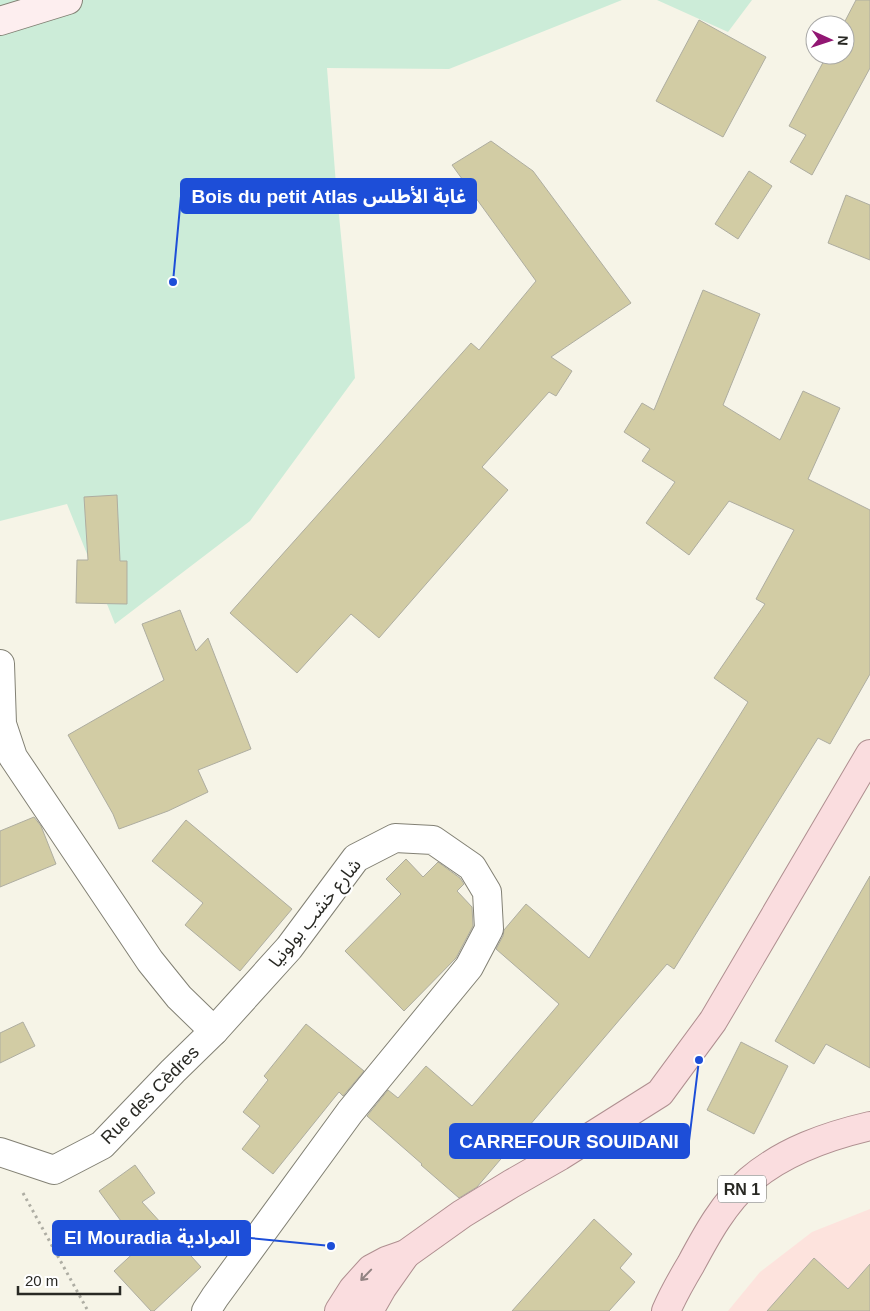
<svg xmlns="http://www.w3.org/2000/svg" width="870" height="1311" viewBox="0 0 870 1311" font-family="Arial,'Noto Sans Arabic',sans-serif">
<style>
.commercial{fill:#fde3dd}
.green{fill:#ccecd8}
.building{fill:#d2cca4;stroke:#aeada0}
.lines{fill:none;stroke-linecap:round;stroke-linejoin:round}
.street-casing{stroke:#828074;stroke-width:30}
.secondary-casing{stroke:#828074;stroke-width:30}
.primary-casing{stroke:#af8f90;stroke-width:30}
.path{stroke:#aeada3;stroke-width:3;stroke-dasharray:2.5 4;stroke-linecap:butt}
.street{stroke:#fff;stroke-width:28}
.secondary{stroke:#fdeeef;stroke-width:28}
.primary{stroke:#fadddf;stroke-width:28}
.oneway{stroke:#928382}
.labels{text-anchor:middle;dominant-baseline:central;stroke-width:4.5;stroke-linejoin:round;paint-order:stroke}
.shield{fill:#fff;stroke:#696966;stroke-width:1}
.shield-label{font-size:16px;font-weight:bold;fill:#292924}
.street-label{font-size:18px;fill:#292924;stroke:#fff}
.leader{fill:none;stroke:#1d4ed8;stroke-width:2}
.callout-dot{fill:#1d4ed8;stroke:#fff;stroke-width:2}
.callout{fill:#1d4ed8;stroke:#1d4ed8;stroke-width:2}
.callout-label{font-size:19px;text-anchor:middle;font-weight:bold;fill:#fff}
</style>
<rect width="100%" height="100%" fill="#f6f4e7"/>
<path class="commercial" d="M 870,1209 L 870,1311 L 728,1311 L 760,1272 L 812,1232 Z"/>
<g class="green">
<path d="M 0,0 L 622,0 L 449,69 L 327,68 L 336,185 L 355,378 L 250,521 L 115,624 L 67,504 L 0,521 Z"/>
<path d="M 657,0 L 752,0 L 728,32 Z"/>
</g>
<g class="building">
<path d="M 856,0 L 870,0 L 870,68 L 812,175 L 790,162 L 806,135 L 789,126 L 827,55 L 845,55 L 845,25 L 843,25 Z"/>
<path d="M 699,20 L 766,57 L 723,137 L 656,101 Z"/>
<path d="M 491,141 L 533,171 L 631,303 L 551,357 L 572,371 L 556,396 L 549,392 L 482,467 L 508,490 L 379,638 L 351,614 L 297,673 L 230,613 L 471,343 L 479,350 L 536,281 L 452,165 Z"/>
<path d="M 749,171 L 772,186 L 738,239 L 715,224 Z"/>
<path d="M 846,195 L 870,205 L 870,260 L 828,243 Z"/>
<path d="M 703,290 L 760,314 L 723,405 L 780,440 L 803,391 L 840,408 L 808,479 L 870,510 L 870,674 L 830,744 L 818,738 L 674,969 L 667,964 L 477,1187 L 459,1198 L 421,1165 L 422,1164 L 367,1116 L 388,1090 L 398,1098 L 426,1066 L 472,1106 L 559,1004 L 496,949 L 503,936 L 504,930 L 526,904 L 589,958 L 748,702 L 714,678 L 765,604 L 756,599 L 794,530 L 729,501 L 689,555 L 646,523 L 675,482 L 642,461 L 650,449 L 624,432 L 642,403 L 654,410 Z"/>
<path d="M 117,495 L 120,561 L 127,561 L 127,604 L 76,603 L 77,560 L 88,560 L 84,497 Z"/>
<path d="M 180,610 L 196,651 L 208,638 L 251,749 L 198,770 L 208,792 L 168,811 L 119,829 L 113,814 L 68,735 L 164,680 L 142,624 Z"/>
<path d="M 34,817 L 41,826 L 56,864 L 0,887 L 0,831 Z"/>
<path d="M 186,820 L 292,909 L 240,971 L 185,925 L 203,903 L 152,861 Z"/>
<path d="M 406,859 L 423,877 L 438,862 L 460,878 L 464,884 L 457,891 L 472,907 L 473,926 L 456,958 L 404,1011 L 345,951 L 401,894 L 386,879 Z"/>
<path d="M 870,876 L 870,1068 L 826,1044 L 814,1064 L 775,1041 Z"/>
<path d="M 23,1022 L 35,1046 L 0,1063 L 0,1033 Z"/>
<path d="M 306,1024 L 364,1071 L 343,1096 L 339,1092 L 273,1174 L 242,1149 L 260,1126 L 243,1112 L 268,1080 L 264,1076 Z"/>
<path d="M 741,1042 L 788,1066 L 754,1134 L 707,1110 Z"/>
<path d="M 135,1165 L 155,1193 L 142,1202 L 201,1267 L 154,1311 L 151,1311 L 114,1271 L 140,1247 L 99,1191 Z"/>
<path d="M 594,1219 L 632,1254 L 620,1268 L 635,1282 L 609,1311 L 512,1311 Z"/>
<path d="M 814,1258 L 848,1289 L 870,1264 L 870,1311 L 767,1311 Z"/>
</g>
<g class="lines">
<defs>
<g id="street">
<path d="M 0,664 L 2,724 L 13,757 L 150,961 L 179,997 L 214,1031"/>
<path d="M 0,1152 L 54,1170 L 102,1145 L 173,1071 L 214,1031 L 289,948 L 356,858 L 395,838 L 433,840 L 472,867 L 487,892 L 489,929 L 469,967 L 350,1112 L 215,1297 L 206,1311"/>
</g>
<path id="secondary" d="M 0,21 L 68,0"/>
<g id="primary">
<path d="M 339,1311 L 353,1289 L 371,1269 L 386,1261 L 406,1254 L 462,1214 L 511,1184 L 560,1156 L 660,1093 L 713,1021 L 870,754"/>
<path d="M 369,1311 L 382,1288 L 406,1254"/>
<path d="M 666,1311 C 673,1295 682,1279 691,1264 C 707,1234 724,1203 750,1180 C 784,1151 827,1136 870,1126"/>
</g>
</defs>
<use href="#street" class="street-casing"/>
<use href="#secondary" class="secondary-casing"/>
<use href="#primary" class="primary-casing"/>
<path class="path" d="M 23,1193 L 88,1311"/>
<use href="#street" class="street"/>
<use href="#secondary" class="secondary"/>
<use href="#primary" class="primary"/>
</g>
<defs><path id="oneway-shaft" d="M-6 0H5M1.5-3L5.5 0L1.5 3" fill="none" stroke-width="1.6" stroke-linecap="round" stroke-linejoin="round" transform="scale(1.25)"/></defs>
<use class="oneway" href="#oneway-shaft" transform="translate(366 1275) rotate(134)"/>
<g class="labels">
<rect class="shield" x="718" y="1175.5" width="48" height="27" rx="4"/>
<g class="shield-label">
<text x="742" y="1189">RN 1</text>
</g>
<g class="street-label">
<text transform="translate(315 913) rotate(-51)">شارع خشب بولونيا</text>
<text transform="translate(150 1095) rotate(-45)">Rue des Cèdres</text>
</g>
</g>
<path class="leader" d="M173 282L181 196M699 1060L689 1141M331 1246L250 1238"/>
<g class="callout-dot">
<circle cx="173" cy="282" r="5"/>
<circle cx="699" cy="1060" r="5"/>
<circle cx="331" cy="1246" r="5"/>
</g>
<g class="callout">
<rect x="181" y="179" width="295" height="34" rx="5"/>
<rect x="450" y="1124" width="239" height="34" rx="5"/>
<rect x="53" y="1221" width="197" height="34" rx="5"/>
</g>
<g class="callout-label">
<text x="329" y="203">Bois du petit Atlas غابة الأطلس</text>
<text x="569" y="1148">CARREFOUR SOUIDANI</text>
<text x="152" y="1244">El Mouradia المرادية</text>
</g>
<g transform="translate(830 40) rotate(93)"><circle r="24" fill="#ffffff" stroke="#a9a9a7"/>
<path d="M0-4L9 19L0 12L-9 19Z" fill="#921773"/>
<text y="-8" font-size="14" font-weight="bold" text-anchor="middle" fill="#292924">N</text>
</g>
<path d="M18 1286v8h102v-8" fill="none" stroke="#292924" stroke-width="2.5"/>
<text x="25" y="1286" font-size="15" fill="#292924" stroke="#ffffff" stroke-width="4" paint-order="stroke">20 m</text>
</svg>
